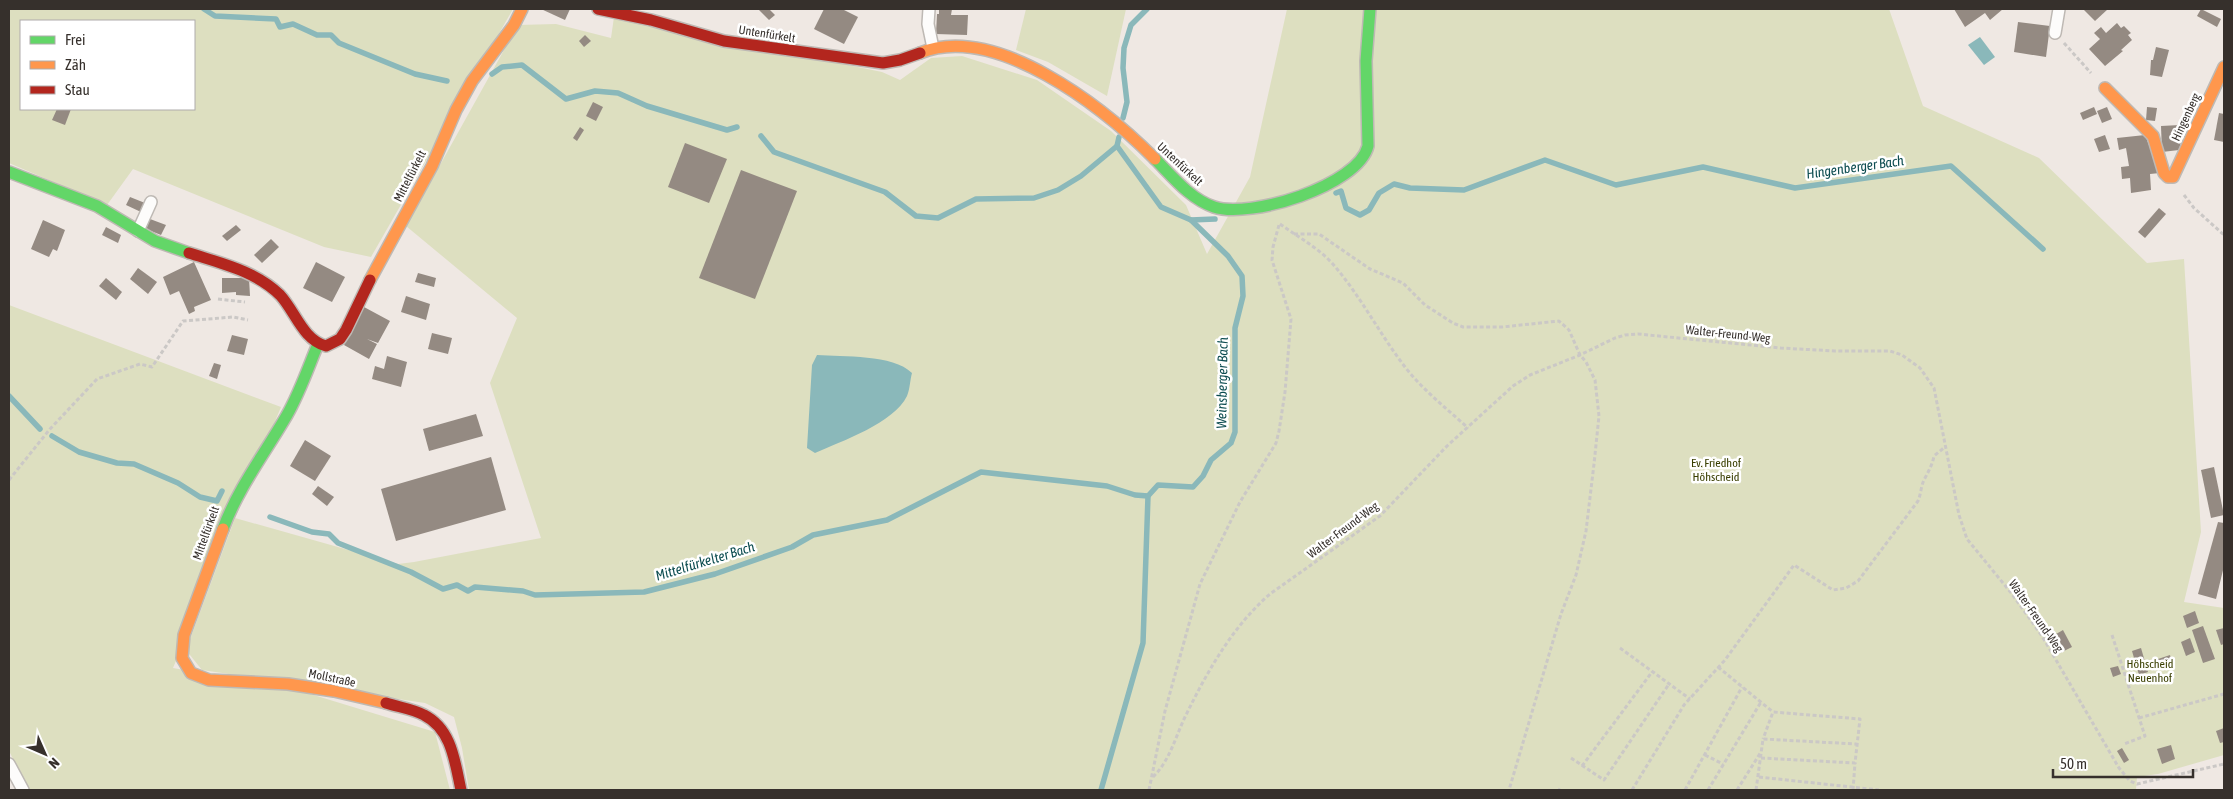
<svg xmlns="http://www.w3.org/2000/svg" width="2233" height="799" viewBox="0 0 2233 799" font-family="'Asap Condensed',sans-serif">
<style>
.green{fill:#dddfc0;fill-rule:evenodd}
.water{fill:#8ab8ba}
.lines{fill:none;stroke-linecap:round;stroke-linejoin:round}
.stream{stroke:#8ab8ba;stroke-width:5.5}
.building{fill:#948a82}
.lane-casing{stroke:#beb9b4;stroke-width:14}
.fast-casing{stroke:#beb9b4;stroke-width:14}
.slow-casing{stroke:#beb9b4;stroke-width:14}
.jam-casing{stroke:#beb9b4;stroke-width:14}
.path{stroke:#cbc8c6;stroke-width:3;stroke-dasharray:4 2.5;stroke-linecap:butt}
.lane{stroke:#fdfcfb;stroke-width:11}
.fast{stroke:#63d668;stroke-width:11}
.slow{stroke:#ff974d;stroke-width:11}
.jam{stroke:#b3261e;stroke-width:11}
.labels{text-anchor:middle;dominant-baseline:central;stroke-width:5;stroke-linejoin:round;paint-order:stroke}
.street-label{font-size:12px;fill:#36302c;stroke:#fff}
.park-label{font-size:12px;fill:#393e00;stroke:#fff}
.water-label{font-size:14px;font-style:italic;fill:#0c4c50;stroke:#fff}
</style>
<rect width="100%" height="100%" fill="#efe8e3"/>
<g class="green">
<path d="M 9,9 L 513,9 L 371,257 L 324,247 L 133,169 L 107,205 L 9,163 ZM 21,21 L 194,21 L 194,109 L 21,109 Z"/>
<path d="M 1026,9 L 1126,9 L 1107,96 L 1048,62 L 1016,50 Z"/>
<path d="M 1287,9 L 1889,9 L 1923,106 L 2039,158 L 2147,263 L 2184,259 L 2201,532 L 2184,602 L 2224,608 L 2224,755 L 2158,774 L 2137,777 L 2136,790 L 469,790 L 462,748 L 454,717 L 425,703 L 202,670 L 186,650 L 235,518 L 398,564 L 414,562 L 541,538 L 490,383 L 517,318 L 406,226 L 518,25 L 556,24 L 611,38 L 614,17 L 882,72 L 900,80 L 931,58 L 962,56 L 1037,80 L 1111,131 L 1186,205 L 1207,254 L 1250,177 Z"/>
<path d="M 9,305 L 281,407 L 173,668 L 294,689 L 435,732 L 450,790 L 29,790 L 9,751 Z"/>
</g>
<g class="water">
<path d="M 1980,37 L 1995,57 L 1984,65 L 1968,45 Z"/>
<path d="M 817,355 C 843,357 893,354 912,373 C 910,380 910,389 907,396 C 894,423 842,441 815,453 L 807,448 L 812,365 Z"/>
</g>
<g class="lines">
<g class="stream">
<path d="M 204,9 L 215,16 L 276,19 L 280,27 L 293,24 L 317,35 L 331,35 L 339,43 L 415,74 L 447,81"/>
<path d="M 492,74 L 502,67 L 522,65 L 566,99 L 595,91 L 618,93 L 647,106 L 727,130 L 737,127"/>
<path d="M 1123,118 L 1127,102 L 1123,68 L 1124,48 L 1131,25 L 1147,9"/>
<path d="M 761,136 L 774,152 L 885,192 L 916,216 L 938,218 L 976,199 L 1034,198 L 1058,190 L 1081,176 L 1117,146"/>
<path d="M 1336,193 L 1341,191 L 1346,208 L 1360,215 L 1369,210 L 1379,193 L 1394,184 L 1410,188 L 1464,190 L 1545,160 L 1616,185 L 1703,167 L 1795,188 L 1951,166 L 2043,249"/>
<path d="M 1191,220 L 1215,219"/>
<path d="M 9,396 L 40,429"/>
<path d="M 52,436 L 79,452 L 117,463 L 134,464 L 178,483 L 200,497 L 217,501 L 222,491"/>
<path d="M 270,517 L 312,532 L 329,534 L 338,543 L 411,572 L 443,589 L 457,585 L 468,591 L 475,587 L 523,591 L 535,595 L 644,592 L 715,574 L 792,547 L 813,535 L 887,520 L 981,472 L 1107,486 L 1135,495 L 1148,496"/>
<path d="M 1101,790 L 1143,643 L 1148,496 L 1158,485 L 1193,487 L 1203,476 L 1211,460 L 1231,443 L 1235,432 L 1235,328 L 1243,296 L 1242,276 L 1228,256 L 1191,220 L 1161,207 L 1117,146 L 1119,137"/>
</g>
</g>
<g class="building">
<path d="M 541,9 L 570,9 L 565,20 Z"/>
<path d="M 758,9 L 769,9 L 775,15 L 769,20 Z"/>
<path d="M 824,9 L 842,9 L 858,17 L 844,44 L 814,29 Z"/>
<path d="M 939,9 L 952,9 L 951,15 L 968,15 L 967,35 L 936,34 L 937,14 L 939,14 Z"/>
<path d="M 1954,9 L 2003,9 L 1990,20 L 1985,13 L 1965,27 Z"/>
<path d="M 2083,9 L 2108,9 L 2095,21 Z"/>
<path d="M 2201,9 L 2221,19 L 2217,27 L 2197,16 Z"/>
<path d="M 2018,22 L 2050,26 L 2046,57 L 2014,52 Z"/>
<path d="M 2117,23 L 2121,28 L 2124,26 L 2131,33 L 2128,35 L 2132,40 L 2121,50 L 2123,51 L 2105,66 L 2089,49 L 2100,39 L 2094,33 L 2101,27 L 2106,33 Z"/>
<path d="M 585,35 L 591,41 L 584,47 L 579,41 Z"/>
<path d="M 2156,47 L 2169,50 L 2162,77 L 2150,75 L 2151,60 L 2153,60 Z"/>
<path d="M 593,102 L 603,107 L 596,121 L 586,116 Z"/>
<path d="M 2094,107 L 2097,114 L 2083,120 L 2080,113 Z"/>
<path d="M 2107,107 L 2112,119 L 2102,123 L 2097,111 Z"/>
<path d="M 2147,107 L 2157,108 L 2155,121 L 2146,120 Z"/>
<path d="M 57,109 L 71,109 L 65,125 L 52,120 Z"/>
<path d="M 2219,113 L 2224,114 L 2224,142 L 2214,140 Z"/>
<path d="M 2180,125 L 2181,142 L 2179,150 L 2162,152 L 2161,126 Z"/>
<path d="M 580,127 L 584,130 L 577,141 L 573,138 Z"/>
<path d="M 2105,135 L 2110,149 L 2099,152 L 2094,139 Z"/>
<path d="M 2145,135 L 2160,173 L 2150,174 L 2151,190 L 2131,193 L 2130,178 L 2122,179 L 2121,167 L 2129,166 L 2126,148 L 2119,150 L 2117,138 Z"/>
<path d="M 685,143 L 727,159 L 709,203 L 668,187 Z"/>
<path d="M 741,170 L 797,191 L 755,299 L 699,278 Z"/>
<path d="M 130,197 L 145,203 L 141,212 L 126,205 Z"/>
<path d="M 2159,208 L 2166,214 L 2145,238 L 2138,232 Z"/>
<path d="M 150,219 L 166,225 L 161,235 L 146,229 Z"/>
<path d="M 43,220 L 65,230 L 57,251 L 53,249 L 49,257 L 31,249 Z"/>
<path d="M 236,225 L 241,230 L 227,241 L 222,236 Z"/>
<path d="M 106,227 L 121,235 L 118,243 L 102,235 Z"/>
<path d="M 271,239 L 279,247 L 262,263 L 254,255 Z"/>
<path d="M 194,262 L 211,300 L 194,307 L 195,311 L 189,314 L 179,291 L 170,295 L 163,277 Z"/>
<path d="M 316,262 L 345,277 L 332,302 L 303,288 Z"/>
<path d="M 138,268 L 157,282 L 148,294 L 130,279 Z"/>
<path d="M 418,273 L 436,278 L 434,287 L 415,282 Z"/>
<path d="M 106,278 L 122,292 L 116,300 L 99,286 Z"/>
<path d="M 222,278 L 249,278 L 250,296 L 236,295 L 236,292 L 222,293 Z"/>
<path d="M 406,296 L 430,304 L 426,320 L 401,312 Z"/>
<path d="M 364,307 L 390,321 L 378,343 L 367,339 L 377,344 L 369,359 L 344,345 Z"/>
<path d="M 432,333 L 452,338 L 448,354 L 428,349 Z"/>
<path d="M 232,335 L 248,339 L 244,355 L 227,351 Z"/>
<path d="M 387,356 L 407,362 L 401,387 L 372,379 L 375,366 L 384,369 Z"/>
<path d="M 214,363 L 221,365 L 217,379 L 209,376 Z"/>
<path d="M 476,414 L 483,436 L 429,451 L 423,429 Z"/>
<path d="M 305,440 L 331,456 L 315,481 L 290,466 Z"/>
<path d="M 491,457 L 506,510 L 396,541 L 381,489 Z"/>
<path d="M 2214,467 L 2224,515 L 2211,518 L 2201,470 Z"/>
<path d="M 318,486 L 334,497 L 327,506 L 312,494 Z"/>
<path d="M 2218,522 L 2224,523 L 2224,566 L 2216,599 L 2198,594 Z"/>
<path d="M 2195,611 L 2199,623 L 2187,628 L 2183,616 Z"/>
<path d="M 2203,626 L 2215,659 L 2203,663 L 2192,630 Z"/>
<path d="M 2224,628 L 2224,644 L 2221,645 L 2216,630 Z"/>
<path d="M 2063,630 L 2072,647 L 2060,653 L 2051,637 Z"/>
<path d="M 2190,638 L 2195,652 L 2186,656 L 2181,642 Z"/>
<path d="M 2141,648 L 2148,672 L 2139,675 L 2132,651 Z"/>
<path d="M 2170,655 L 2173,666 L 2162,670 L 2158,659 Z"/>
<path d="M 2118,666 L 2121,674 L 2113,677 L 2110,668 Z"/>
<path d="M 2224,728 L 2224,742 L 2220,743 L 2216,731 Z"/>
<path d="M 2171,745 L 2175,759 L 2162,764 L 2157,749 Z"/>
<path d="M 2122,748 L 2129,760 L 2124,763 L 2117,751 Z"/>
</g>
<g class="lines">
<defs>
<g id="lane">
<path d="M 929,9 L 928,24 L 933,48"/>
<path d="M 2055,33 L 2059,9"/>
<path d="M 138,231 L 151,202"/>
<path d="M 9,764 L 23,790"/>
</g>
<g id="fast">
<path d="M 1155,159 C 1172,176 1190,199 1214,207 C 1250,219 1358,186 1368,146 L 1366,61 L 1370,9"/>
<path d="M 9,172 L 97,206 L 155,241 L 189,253"/>
<path d="M 223,529 C 238,488 265,453 287,415 C 300,392 308,368 318,344"/>
</g>
<g id="slow">
<path d="M 920,53 C 996,22 1104,108 1155,159"/>
<path d="M 2105,88 L 2153,136 L 2164,173 L 2168,177 L 2173,177 L 2224,67"/>
<path d="M 370,280 L 432,166 L 456,110 L 472,81 L 514,25 L 522,9"/>
<path d="M 223,529 L 184,635 L 182,658 L 191,673 L 209,680 L 288,684 L 334,691 L 386,703"/>
</g>
<g id="jam">
<path d="M 598,9 L 651,20 L 724,41 L 883,63 L 900,60 L 920,53"/>
<path d="M 189,253 C 220,263 256,271 280,295 C 295,311 303,340 326,346 L 340,339 L 346,330 L 370,280"/>
<path d="M 386,703 C 398,707 413,709 424,715 C 452,729 455,763 461,790"/>
</g>
</defs>
<use href="#lane" class="lane-casing"/>
<use href="#fast" class="fast-casing"/>
<use href="#slow" class="slow-casing"/>
<use href="#jam" class="jam-casing"/>
<g class="path">
<path d="M 2064,43 L 2091,73"/>
<path d="M 2184,195 L 2194,208 L 2224,235"/>
<path d="M 1280,224 C 1298,237 1317,247 1332,263 C 1360,295 1379,333 1405,367 C 1423,390 1446,408 1468,428"/>
<path d="M 1294,234 L 1319,234 L 1370,269 L 1403,283 L 1425,305 L 1453,323 L 1463,327 L 1502,327 L 1559,321 L 1569,330 L 1580,355 L 1586,362 L 1595,380 L 1599,416 L 1594,464 L 1586,531 L 1576,575 L 1561,614 L 1509,790"/>
<path d="M 218,299 L 245,302"/>
<path d="M 9,480 L 50,429 L 97,379 L 140,364 L 152,367 L 183,321 L 233,317 L 248,320"/>
<path d="M 2112,635 L 2145,736 L 2124,744"/>
<path d="M 1620,648 L 1690,699"/>
<path d="M 1718,667 L 1773,712"/>
<path d="M 2139,718 L 2224,694"/>
<path d="M 1705,755 L 1723,764"/>
<path d="M 1571,758 L 1604,780 L 1669,684"/>
<path d="M 1761,758 L 1855,763 L 1860,719 L 1773,712 L 1763,739"/>
<path d="M 1582,766 L 1652,672"/>
<path d="M 1153,777 C 1170,760 1175,738 1185,717 C 1207,672 1232,627 1270,594 L 1380,516 L 1447,446 L 1513,386 L 1530,375 L 1580,355 L 1615,338 L 1625,335 L 1638,334 L 1781,348 L 1835,351 L 1890,351 L 1902,355 L 1920,368 L 1934,388 L 1959,515 L 1967,539 L 2012,594 L 2042,636 L 2119,768 L 2130,781 L 2137,784 L 2224,764"/>
<path d="M 1759,777 L 1879,790"/>
<path d="M 1558,789 L 1560,790"/>
<path d="M 1149,790 L 1165,711 L 1200,584 L 1240,502 L 1276,443 L 1279,431 L 1285,392 L 1291,319 L 1272,260 L 1273,247 L 1279,225"/>
<path d="M 1632,790 L 1684,705 L 1725,660 L 1794,565 L 1833,590 L 1846,588 L 1858,581 L 1918,501 C 1921,494 1921,486 1924,480 C 1928,472 1932,466 1934,456 L 1946,446"/>
<path d="M 1685,790 L 1742,687"/>
<path d="M 1708,790 L 1761,702"/>
<path d="M 1737,790 L 1761,752"/>
<path d="M 1756,790 L 1763,739 L 1856,744"/>
<path d="M 1853,790 L 1855,763"/>
</g>
<use href="#lane" class="lane"/>
<use href="#fast" class="fast"/>
<use href="#slow" class="slow"/>
<use href="#jam" class="jam"/>
</g>
<g class="labels">
<g class="street-label">
<text transform="translate(767 34) rotate(9)">Untenfürkelt</text>
<text transform="translate(2186 117) rotate(-65)">Hingenberg</text>
<text transform="translate(1180 164) rotate(43)">Untenfürkelt</text>
<text transform="translate(410 176) rotate(-63)">Mittelfürkelt</text>
<text transform="translate(1728 334) rotate(6)">Walter-Freund-Weg</text>
<text transform="translate(1343 530) rotate(-37)">Walter-Freund-Weg</text>
<text transform="translate(206 533) rotate(-70)">Mittelfürkelt</text>
<text transform="translate(2036 616) rotate(55)">Walter-Freund-Weg</text>
<text transform="translate(332 678) rotate(12)">Mollstraße</text>
</g>
<g class="park-label">
<text x="1716" y="463">Ev. Friedhof<tspan x="1716" dy="14">Höhscheid</tspan></text>
<text x="2150" y="664">Höhscheid<tspan x="2150" dy="14">Neuenhof</tspan></text>
</g>
<g class="water-label">
<text transform="translate(1855 167) rotate(-8)">Hingenberger Bach</text>
<text transform="translate(1222 383) rotate(-89)">Weinsberger Bach</text>
<text transform="translate(705 561) rotate(-17)">Mittelfürkelter Bach</text>
</g>
</g>
<rect width="2233" height="799" fill="none" stroke="#36302c" stroke-width="20"/>
<rect x="20" y="20" width="175" height="90" fill="#ffffff" stroke="#afacab"/>
<rect x="30" y="36" width="25" height="8" fill="#63d668" stroke="#afacab"/>
<text x="65" y="45" font-size="15" fill="#36302c">Frei</text>
<rect x="30" y="61" width="25" height="8" fill="#ff974d" stroke="#afacab"/>
<text x="65" y="70" font-size="15" fill="#36302c">Zäh</text>
<rect x="30" y="86" width="25" height="8" fill="#b3261e" stroke="#afacab"/>
<text x="65" y="95" font-size="15" fill="#36302c">Stau</text>
<g transform="translate(45 754) rotate(135)" stroke="#ffffff" stroke-width="4" paint-order="stroke">
<path d="M0-4L9 19L0 12L-9 19Z" fill="#36302c"/>
<text y="-8" font-size="14" font-weight="bold" text-anchor="middle" fill="#36302c">N</text>
</g>
<path d="M2053 769v8h140v-8" fill="none" stroke="#36302c" stroke-width="2.5"/>
<text x="2060" y="769" font-size="15" fill="#36302c" stroke="#ffffff" stroke-width="4" paint-order="stroke">50 m</text>
</svg>
